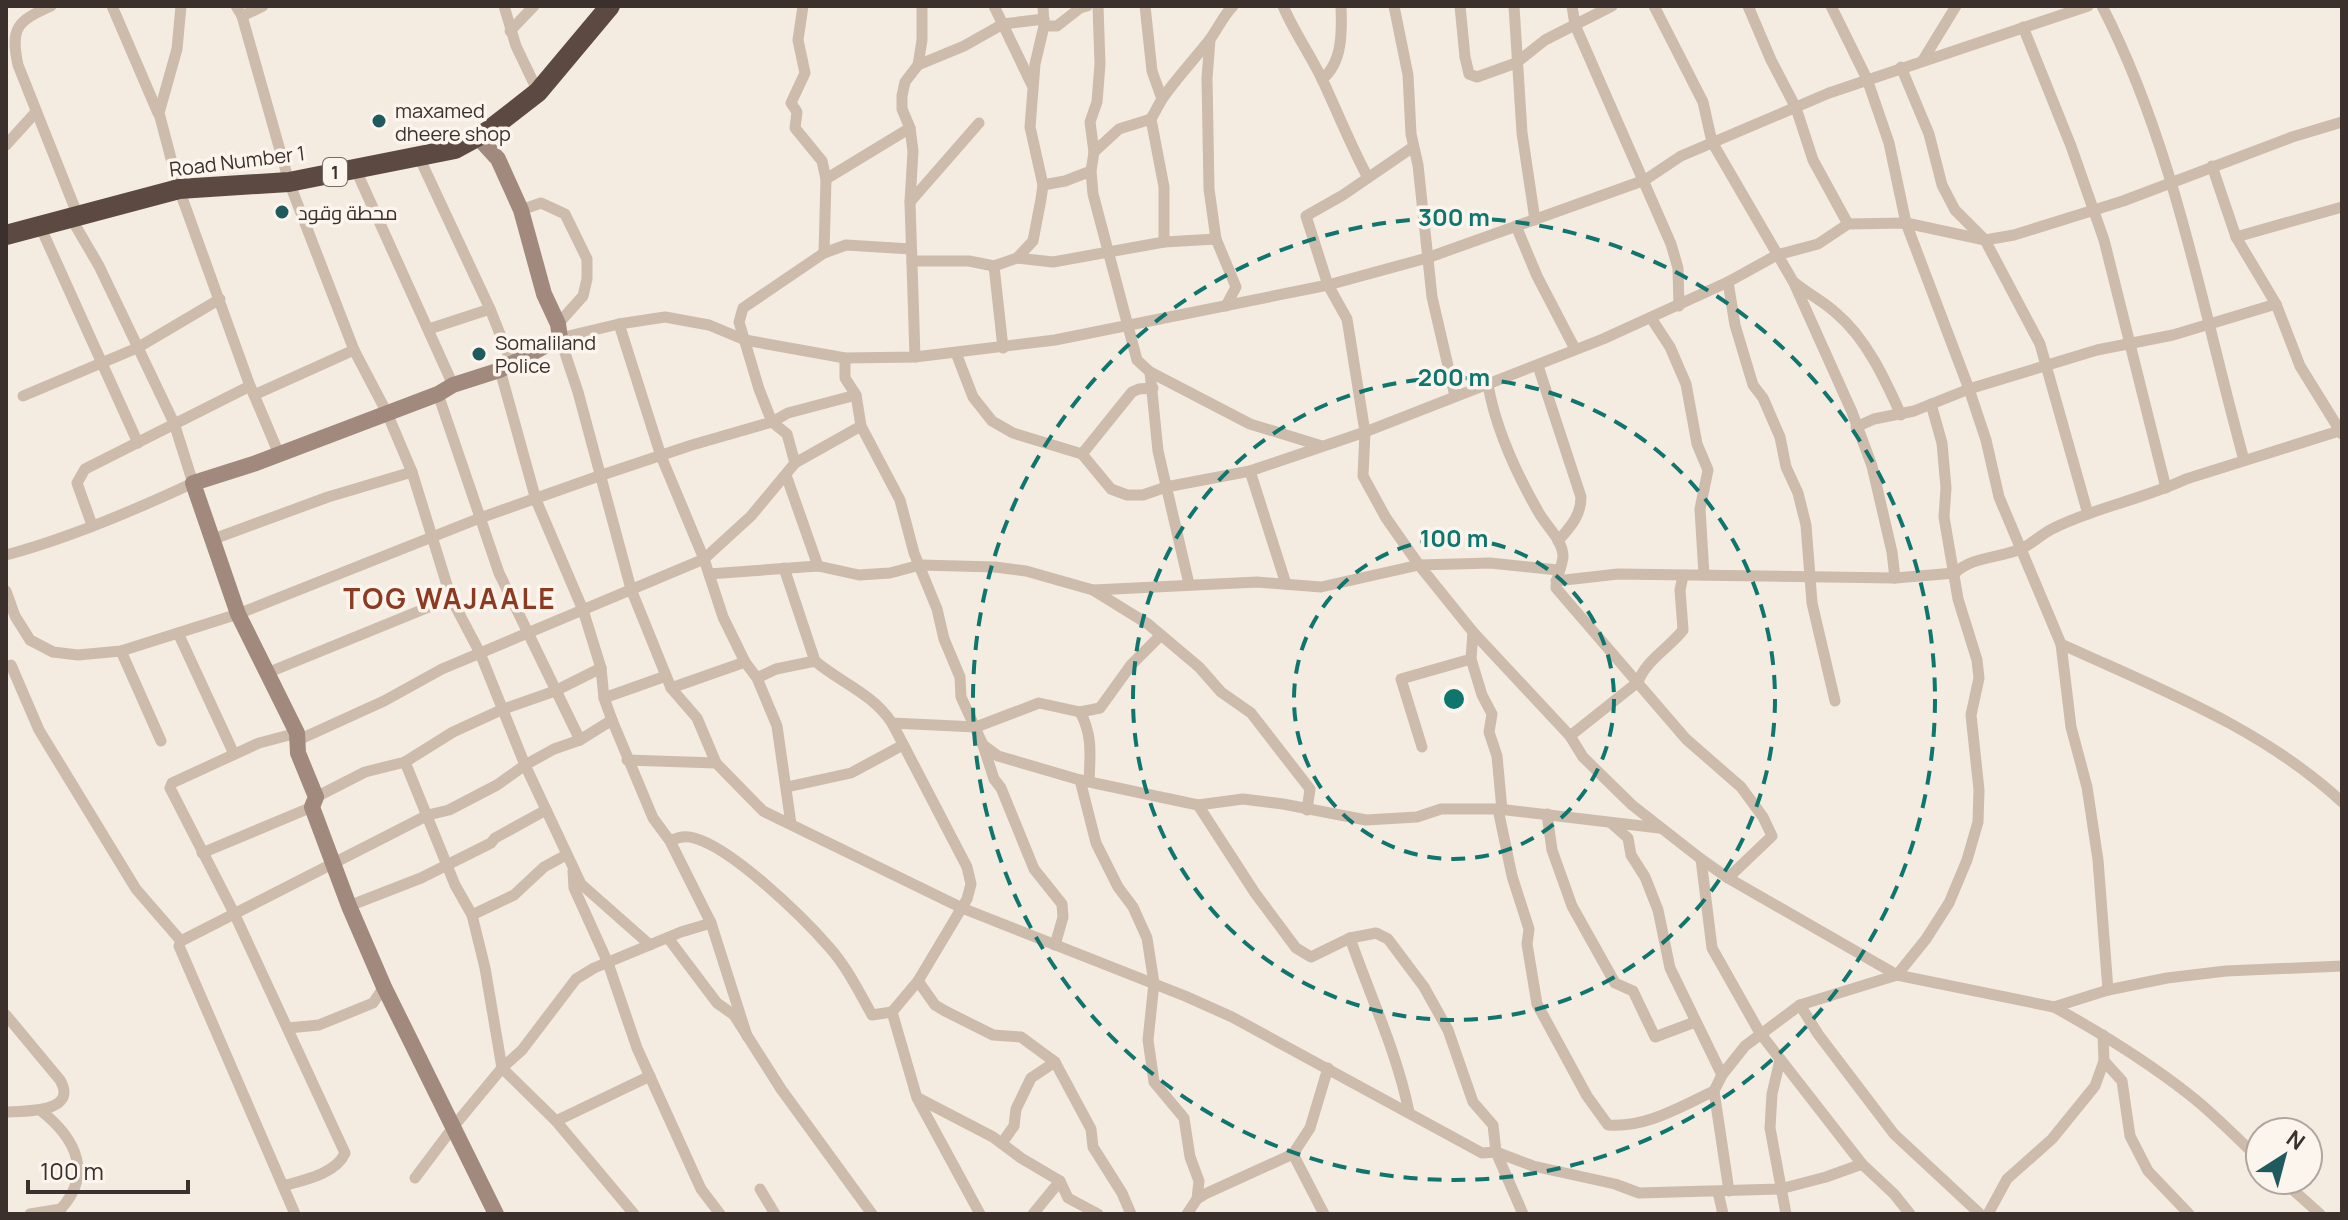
<svg xmlns="http://www.w3.org/2000/svg" width="2348" height="1220" viewBox="0 0 2348 1220" font-family="Manrope,Cairo,sans-serif">
<style>
.lines{fill:none;stroke-linecap:round;stroke-linejoin:round}
.street{stroke:#cdbbac;stroke-width:11}
.secondary{stroke:#a18a7d;stroke-width:16}
.highway{stroke:#5c4a42;stroke-width:20}
.ring{fill:none;stroke:#0f766e;stroke-width:4;stroke-dasharray:14 10}
.poi-dot{fill:#1f5a5e;stroke:#fbf5ee;stroke-width:3}
.labels{text-anchor:middle;dominant-baseline:central;stroke-width:7;stroke-linejoin:round;paint-order:stroke}
.shield{fill:#fbf5ee;stroke:#756b66;stroke-width:2}
.shield-label{font-size:18px;font-weight:bold;fill:#3b302b}
.poi-label{font-size:20px;fill:#3b302b;stroke:#fbf5ee;text-anchor:start}
.street-label{font-size:20px;fill:#3b302b;stroke:#fbf5ee}
.district-label{font-size:28px;font-weight:bold;letter-spacing:2px;fill:#8c3b22;stroke:#fbf5ee}
.centre{fill:#0f766e;stroke:#fbf5ee;stroke-width:4}
.ring-label{font-size:24px;text-anchor:middle;font-weight:bold;fill:#0f766e;stroke:#fbf5ee;stroke-width:7;stroke-linejoin:round;paint-order:stroke}
</style>
<rect width="100%" height="100%" fill="#f4ebe1"/>
<g class="lines">
<g class="street">
<path d="M 51,6 C 17,21 10,28 18,65 L 78,216"/>
<path d="M 112,6 L 158,113"/>
<path d="M 181,6 L 177,49 L 159,113 L 179,189 L 250,386"/>
<path d="M 236,6 L 242,16 L 289,182 L 354,350 L 387,413 L 412,472 L 451,598 L 480,653 L 525,765 L 581,884 L 650,945"/>
<path d="M 504,6 L 516,46 L 538,92"/>
<path d="M 803,6 L 798,40 L 805,73 L 791,103 L 797,112 L 795,128 L 822,161 L 826,179 L 824,253"/>
<path d="M 994,6 L 1032,85"/>
<path d="M 1098,6 L 1100,64 L 1097,102 L 1090,122 L 1094,152 L 1091,171 L 1093,194 L 1137,360 L 1150,372 L 1250,424 L 1322,446"/>
<path d="M 1145,6 L 1152,71 L 1162,99 L 1151,119 L 1164,187 L 1164,242"/>
<path d="M 1283,6 C 1294,32 1310,54 1322,79 C 1337,111 1350,144 1367,176"/>
<path d="M 1394,6 L 1408,75 L 1411,134 L 1418,165 L 1432,297 L 1455,396"/>
<path d="M 1460,6 L 1465,57 L 1469,74 L 1477,77 L 1516,63 L 1545,40 L 1612,6"/>
<path d="M 1514,6 L 1522,133 L 1535,220"/>
<path d="M 1572,6 L 1575,25 L 1671,244 L 1678,268 L 1679,306"/>
<path d="M 1654,6 L 1703,102 L 1712,142 L 1794,283 L 1852,412 L 1872,466 L 1892,552 L 1895,578"/>
<path d="M 1748,6 L 1771,60 L 1796,108 L 1813,160 L 1848,224"/>
<path d="M 1831,6 L 1867,79 L 1889,143 L 1906,223 L 1969,389 L 1986,440 L 1999,497 L 2061,644 L 2071,727 L 2087,787 L 2098,860 L 2108,990"/>
<path d="M 2102,6 C 2175,148 2202,308 2244,460"/>
<path d="M 242,16 L 263,6"/>
<path d="M 1044,26 L 1057,26 L 1080,8 L 1087,6"/>
<path d="M 2023,27 L 2071,146 L 2104,240 L 2166,488"/>
<path d="M 510,31 L 534,6"/>
<path d="M 1210,40 L 1207,78 L 1209,189 L 1216,239 L 1236,287 L 1226,306"/>
<path d="M 1923,60 L 1956,6"/>
<path d="M 918,65 L 964,46 L 1003,24 L 1044,19"/>
<path d="M 1901,67 L 1929,134 L 1942,185 L 1955,210 L 1985,240 L 2040,344 L 2088,514"/>
<path d="M 1322,79 C 1343,63 1342,30 1341,6"/>
<path d="M 1162,99 C 1176,79 1192,62 1207,43 C 1217,31 1222,17 1233,6"/>
<path d="M 6,145 L 36,112"/>
<path d="M 1413,147 L 1343,195 L 1306,216 L 1328,285 L 1347,319 L 1365,432 L 1363,476 L 1386,518 L 1419,565 L 1473,632 L 1570,736 L 1583,757 L 1632,805 L 1701,859 L 1728,878 L 1897,975 L 2054,1007 L 2108,990 L 2167,978 L 2226,971 L 2342,966"/>
<path d="M 1094,152 L 1119,129 L 1151,119"/>
<path d="M 419,157 L 490,309 L 512,364"/>
<path d="M 2212,166 L 2236,237 L 2276,304 L 2300,366 L 2342,434"/>
<path d="M 355,168 L 453,385"/>
<path d="M 826,179 L 910,128"/>
<path d="M 1043,185 L 1065,181 L 1091,171"/>
<path d="M 910,202 L 979,123"/>
<path d="M 521,210 L 541,203 L 565,214 L 587,259 L 587,279 L 583,296 L 558,324"/>
<path d="M 40,226 L 138,443"/>
<path d="M 1516,226 L 1537,276 L 1575,349"/>
<path d="M 2236,237 L 2342,207"/>
<path d="M 1017,258 L 1033,241 L 1041,199 L 1043,185 L 1030,127 L 1035,64 L 1044,26 L 1043,6"/>
<path d="M 912,261 L 969,261 L 994,266 L 1017,258 L 1053,262 L 1164,242 L 1216,239"/>
<path d="M 994,266 L 1003,348"/>
<path d="M 1728,282 L 1735,325 L 1753,385 L 1763,398 L 1780,437 L 1786,467 L 1798,493 L 1806,525 L 1812,603 L 1835,701"/>
<path d="M 1795,283 C 1808,294 1823,301 1836,313 C 1866,338 1885,379 1901,415"/>
<path d="M 1651,318 L 1670,347 L 1686,384 L 1697,444 L 1708,470 L 1700,509 L 1704,575"/>
<path d="M 619,324 L 661,456 L 704,559 L 723,617 L 745,662 L 757,678 L 777,726 L 791,824"/>
<path d="M 429,329 L 490,309"/>
<path d="M 956,353 L 973,397 L 992,421 L 1013,433 L 1082,454 L 1111,489 L 1127,495 L 1143,495 L 1166,487 L 1250,471"/>
<path d="M 915,357 L 910,202 L 913,151 L 910,128 L 902,109 L 902,96 L 905,82 L 918,65 L 922,40 L 922,6"/>
<path d="M 845,358 L 845,378 L 856,395 L 861,426 L 900,500 L 914,553 L 937,609 L 944,639 L 960,677 L 961,697 L 983,745 L 994,779 L 1001,788 L 1034,869 L 1062,904 L 1063,917 L 1055,945"/>
<path d="M 1538,366 L 1581,497 C 1581,516 1570,527 1558,541"/>
<path d="M 500,370 L 536,500 L 583,610 L 601,668 L 604,698 L 612,720 L 653,818 L 670,841 L 711,923 L 747,1036"/>
<path d="M 1150,372 L 1158,451 L 1189,584"/>
<path d="M 1488,385 C 1496,430 1516,473 1539,513 C 1547,527 1563,540 1563,557 C 1562,567 1556,577 1556,588 L 1686,739 L 1741,787 L 1763,817 L 1772,836 L 1728,878"/>
<path d="M 438,394 L 499,573 L 580,740"/>
<path d="M 254,395 L 279,454"/>
<path d="M 23,396 L 137,348 L 220,299"/>
<path d="M 1856,427 L 1874,419 L 1914,411 L 1969,389 L 2097,350 L 2173,335 L 2276,304"/>
<path d="M 1082,454 L 1132,392 L 1139,389 L 1153,388"/>
<path d="M 795,463 L 861,426"/>
<path d="M 786,475 L 818,566"/>
<path d="M 92,525 L 77,483 L 85,469 L 250,386 L 254,395 L 354,350"/>
<path d="M 211,540 L 328,497 L 412,472"/>
<path d="M 6,555 C 70,538 133,511 193,483 L 174,423 L 99,266 L 71,218"/>
<path d="M 784,568 L 815,661"/>
<path d="M 709,574 L 818,566 L 859,575 L 890,573 L 920,565 L 995,567 L 1026,571 L 1093,590 L 1148,624 L 1199,667 L 1221,692 L 1251,713 L 1310,789 L 1307,810"/>
<path d="M 1556,581 L 1618,574 L 1895,578 L 1955,573 C 1972,556 2002,558 2023,548 C 2034,542 2043,533 2054,528 C 2096,507 2144,499 2186,479 L 2339,431"/>
<path d="M 1286,584 L 1250,471 L 1365,432 L 1603,339 L 1728,282 L 1777,255 L 1818,244 L 1848,224 L 1906,223 L 1985,240 L 2014,235 L 2123,201 L 2292,137 L 2342,122"/>
<path d="M 1094,590 L 1257,582 L 1321,587 L 1419,565 L 1490,563 L 1558,570"/>
<path d="M 6,591 L 15,616 L 30,640 L 53,652 L 78,655 L 121,651 L 238,614 L 480,518 L 599,476 L 692,445 L 772,422 L 788,413 L 856,395"/>
<path d="M 1473,632 L 1471,659 L 1482,695 L 1492,714 L 1489,732 L 1497,756 L 1502,810"/>
<path d="M 178,633 L 234,754"/>
<path d="M 2061,644 C 2159,689 2261,727 2342,802"/>
<path d="M 121,651 L 161,741"/>
<path d="M 11,665 L 39,730 L 136,889 L 181,941"/>
<path d="M 267,673 L 451,598"/>
<path d="M 757,678 L 776,669 L 815,661 C 841,683 872,693 892,723 L 976,727 L 1039,703 L 1080,712"/>
<path d="M 671,688 L 745,662"/>
<path d="M 604,698 L 666,676"/>
<path d="M 892,723 L 967,867 L 971,884 L 967,899 L 918,981 L 892,1012"/>
<path d="M 1570,736 L 1638,682 C 1646,660 1669,648 1683,630 L 1680,590 L 1683,576"/>
<path d="M 296,741 L 384,701 L 442,669 L 704,559 L 751,516 L 795,463 L 787,434 L 772,422 L 759,389 L 739,322 L 743,308 L 824,253 L 846,245 L 911,249"/>
<path d="M 983,745 L 998,756 L 1080,780 L 1198,805 L 1243,799 L 1283,804 L 1366,820 L 1417,817 L 1441,809 L 1498,809 L 1659,828"/>
<path d="M 1422,747 L 1401,679 L 1471,659"/>
<path d="M 627,760 L 716,763 L 763,811 L 962,908 L 1185,996 L 1232,1017 L 1482,1153 L 1496,1152 L 1533,1166 L 1615,1184 L 1639,1193 L 1780,1189 L 1826,1177 L 1862,1164"/>
<path d="M 405,762 L 455,885 L 472,915 L 485,968 L 502,1068 L 556,1121 L 634,1214"/>
<path d="M 716,763 L 697,718 L 671,688 L 631,589 L 578,392 L 560,338 L 619,324 L 665,317 L 709,325 L 745,340 L 845,358 L 915,357 L 1055,340 L 1328,285 L 1427,258 L 1645,180 L 1681,156 L 1829,93 L 2088,6"/>
<path d="M 1080,780 L 1096,843 L 1118,887 L 1133,907 L 1147,938 L 1154,983 L 1148,1040 L 1154,1082 L 1184,1118 L 1190,1157 L 1199,1181 L 1197,1199"/>
<path d="M 1089,781 C 1090,756 1093,735 1080,712 L 1100,708 L 1131,665 L 1161,635"/>
<path d="M 787,787 L 851,773 L 903,745"/>
<path d="M 316,797 L 365,772 L 405,762 L 453,732 L 501,710 L 555,691 L 601,668"/>
<path d="M 1198,805 L 1255,893 L 1296,948 L 1311,957 L 1350,938 L 1366,935 L 1376,933 L 1388,939 L 1424,987 L 1448,1030 L 1473,1102 L 1493,1125 L 1496,1152 L 1523,1214"/>
<path d="M 1498,809 L 1512,876 L 1529,929 L 1527,944 L 1537,1004 L 1587,1096 L 1608,1125 C 1646,1128 1680,1107 1714,1091"/>
<path d="M 1547,814 L 1552,850 L 1572,906 L 1615,983 L 1633,991 L 1655,1037 L 1695,1022"/>
<path d="M 1611,823 L 1628,838 L 1631,855 L 1645,877 L 1658,910 L 1670,968 L 1722,1075"/>
<path d="M 670,841 C 678,837 685,835 694,838 C 732,848 802,916 829,947 C 847,967 859,992 872,1015 L 892,1012 L 917,1098 L 980,1214"/>
<path d="M 202,853 L 312,807"/>
<path d="M 1701,859 L 1712,948 L 1760,1033 L 1862,1164 L 1894,1194 L 1910,1214"/>
<path d="M 573,871 L 574,888 L 608,963 L 637,1048 L 701,1189 L 720,1214"/>
<path d="M 349,906 L 421,878 L 491,843 L 495,838 L 546,810"/>
<path d="M 472,915 L 514,895 L 544,867 L 566,855"/>
<path d="M 668,938 L 717,1003 L 734,1015 L 781,1089 L 872,1214"/>
<path d="M 1350,938 C 1370,996 1397,1052 1409,1112"/>
<path d="M 918,981 L 935,1005 L 945,1011 L 993,1035 L 1021,1037 L 1055,1062 L 1091,1129 L 1093,1147 L 1122,1193 L 1131,1214"/>
<path d="M 1800,1005 L 1818,1034 L 1894,1134 L 1980,1214"/>
<path d="M 2054,1007 C 2101,1033 2148,1062 2191,1096 C 2215,1115 2237,1138 2260,1160"/>
<path d="M 6,1015 L 60,1080 C 79,1113 25,1111 6,1112"/>
<path d="M 288,1028 L 319,1025 L 373,1003 L 384,987"/>
<path d="M 2103,1035 L 2104,1061 L 2122,1081 L 2130,1136 L 2148,1171 L 2189,1214"/>
<path d="M 1780,1060 L 1772,1094 L 1770,1128 L 1786,1214"/>
<path d="M 918,1098 L 993,1137 L 1021,1158 L 1060,1181 L 1068,1198 L 1098,1214"/>
<path d="M 40,1110 C 77,1139 95,1176 56,1214"/>
<path d="M 556,1121 L 650,1076"/>
<path d="M 1002,1143 L 1014,1126 L 1016,1109 L 1031,1078 L 1055,1062"/>
<path d="M 1293,1154 L 1324,1214"/>
<path d="M 415,1178 L 454,1126 L 502,1068 L 522,1050 L 576,979 L 594,968 L 681,932 L 711,923"/>
<path d="M 2282,1180 L 2320,1214"/>
<path d="M 283,1186 C 304,1180 336,1174 345,1153 L 234,913 L 170,788 L 172,783 L 259,743 L 297,733"/>
<path d="M 760,1189 L 775,1214"/>
<path d="M 1729,1191 L 1714,1091 L 1722,1075 L 1745,1046 L 1800,1005 L 1897,975 L 1926,939 L 1949,903 L 1967,860 L 1978,822 L 1979,790 L 1971,715 L 1979,678 L 1977,660 L 1958,599 L 1944,517 L 1946,488 L 1942,443 L 1931,404"/>
<path d="M 1718,1192 L 1723,1214"/>
<path d="M 30,1214 L 61,1209"/>
<path d="M 295,1214 L 179,946 L 181,941 L 428,815 L 449,810 L 497,785 L 525,765 L 554,749 L 580,740 L 612,720"/>
<path d="M 1033,1214 L 1060,1181"/>
<path d="M 1187,1214 L 1197,1199 L 1205,1194 L 1293,1154 L 1310,1128 L 1328,1068"/>
<path d="M 1988,1214 L 2007,1179 L 2052,1139 L 2095,1086 L 2104,1061"/>
</g>
<path class="secondary" d="M 478,137 L 498,159 L 521,210 L 544,294 L 558,324 L 560,338 L 500,370 L 453,385 L 438,394 L 256,463 L 193,483 L 238,614 L 297,733 L 298,753 L 316,797 L 312,807 L 349,906 L 384,987 L 496,1214"/>
<path class="highway" d="M 6,235 L 179,189 L 289,182 L 455,149 L 488,131 L 538,92 L 610,6"/>
</g>
<g class="ring">
<circle cx="1454" cy="699" r="160"/>
<circle cx="1454" cy="699" r="321"/>
<circle cx="1454" cy="699" r="481"/>
</g>
<g class="poi-dot">
<circle cx="379" cy="121" r="8"/>
<circle cx="282" cy="212" r="8"/>
<circle cx="479" cy="354" r="8"/>
</g>
<g class="labels">
<rect class="shield" x="323" y="158" width="24" height="28" rx="6"/>
<g class="shield-label">
<text x="335" y="172">1</text>
</g>
<g class="poi-label">
<text x="395" y="110">maxamed<tspan x="395" dy="23">dheere shop</tspan></text>
<text x="298" y="212">محطة وقود</text>
<text x="495" y="342">Somaliland<tspan x="495" dy="23">Police</tspan></text>
</g>
<g class="street-label">
<text transform="translate(237 161) rotate(-7)">Road Number 1</text>
</g>
<g class="district-label">
<text x="450" y="598">TOG WAJAALE</text>
</g>
</g>
<circle cx="1454" cy="699" r="12" class="centre"/>
<g class="ring-label">
<text x="1454" y="226">300 m</text>
<text x="1454" y="386">200 m</text>
<text x="1454" y="547">100 m</text>
</g>
<rect width="2348" height="1220" fill="none" stroke="#3b302b" stroke-width="16"/>
<g transform="translate(2284 1156) rotate(36)"><circle r="38" fill="#fbf5ee" stroke="#aea6a0" stroke-width="2"/>
<path d="M0-6L14 30L0 20L-14 30Z" fill="#1f5a5e"/>
<text y="-12" font-size="22" font-weight="bold" text-anchor="middle" fill="#3b302b">N</text>
</g>
<path d="M28 1180v12h160v-12" fill="none" stroke="#3b302b" stroke-width="4"/>
<text x="40" y="1180" font-size="24" fill="#3b302b" stroke="#fbf5ee" stroke-width="6" paint-order="stroke">100 m</text>
</svg>
